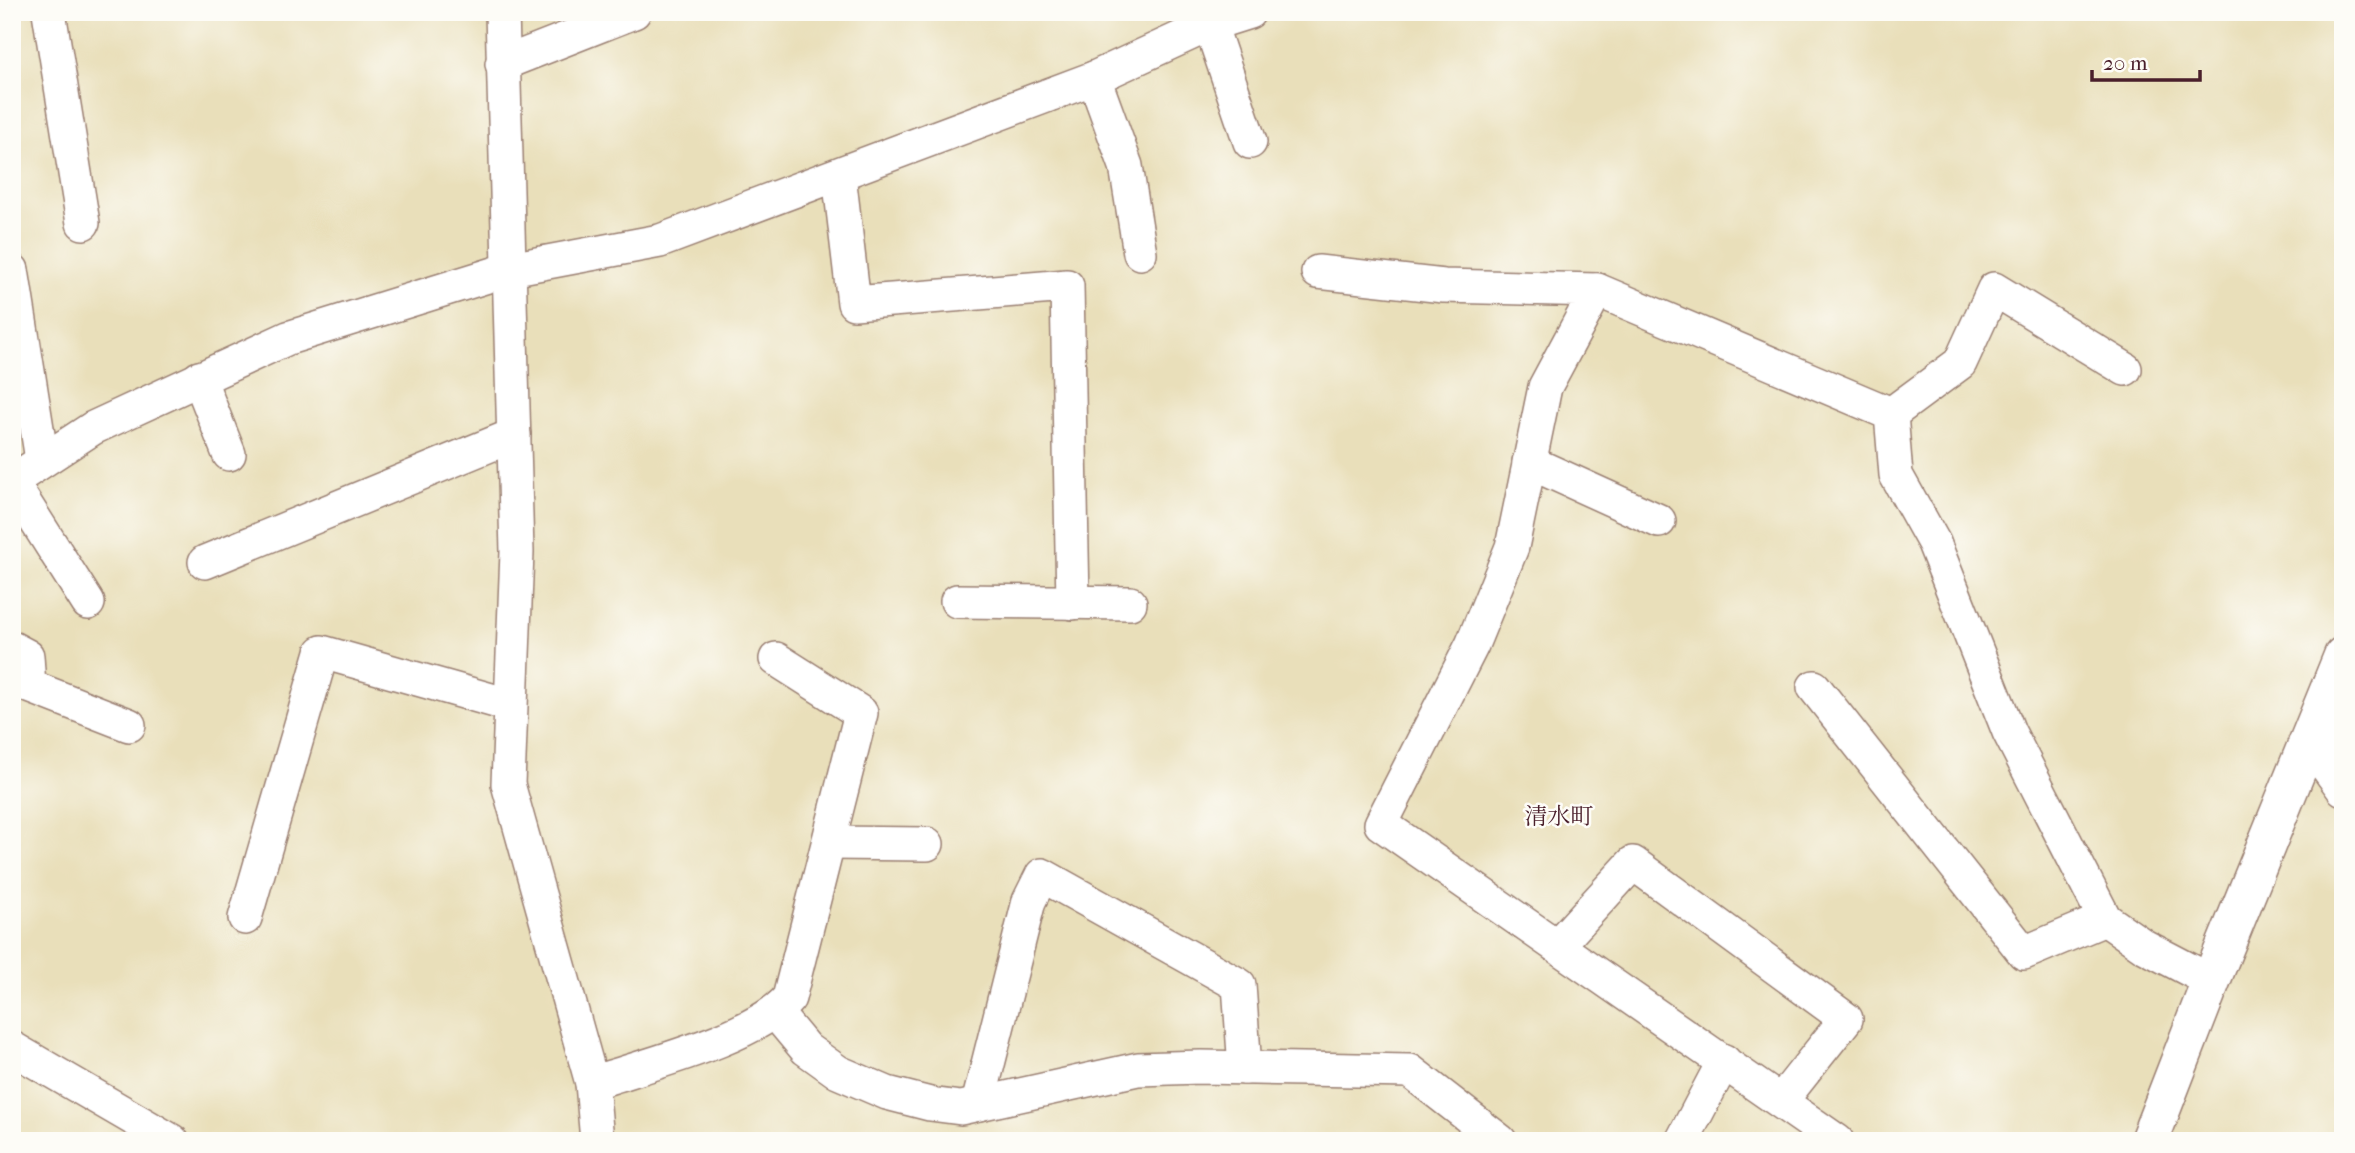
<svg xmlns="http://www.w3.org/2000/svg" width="2355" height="1153" viewBox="0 0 2355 1153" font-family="'IM FELL French Canon','Noto Serif JP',serif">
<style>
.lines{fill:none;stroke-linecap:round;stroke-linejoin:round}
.minor-casing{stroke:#9a7f72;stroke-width:36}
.tertiary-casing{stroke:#9a7f72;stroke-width:41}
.minor{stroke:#fff;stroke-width:33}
.tertiary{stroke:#fff;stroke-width:38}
.labels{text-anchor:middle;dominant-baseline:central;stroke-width:5;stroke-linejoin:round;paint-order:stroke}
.quarter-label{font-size:23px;fill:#4a1f2b;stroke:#fdfcf7}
</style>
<rect width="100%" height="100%" fill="#fdfcf7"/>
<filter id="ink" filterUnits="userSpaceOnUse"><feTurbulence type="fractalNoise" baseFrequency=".0143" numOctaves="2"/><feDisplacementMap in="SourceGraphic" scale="14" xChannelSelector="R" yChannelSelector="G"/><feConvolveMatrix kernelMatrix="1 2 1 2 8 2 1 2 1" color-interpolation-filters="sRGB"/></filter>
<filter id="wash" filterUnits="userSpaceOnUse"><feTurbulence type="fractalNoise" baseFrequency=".00686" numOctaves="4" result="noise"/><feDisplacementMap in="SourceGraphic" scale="28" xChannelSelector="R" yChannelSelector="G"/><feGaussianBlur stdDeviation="1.57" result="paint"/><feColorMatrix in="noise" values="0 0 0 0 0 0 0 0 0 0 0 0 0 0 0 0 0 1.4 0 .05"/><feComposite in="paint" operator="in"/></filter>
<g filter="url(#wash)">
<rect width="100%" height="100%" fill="#e9dfba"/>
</g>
<g filter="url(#ink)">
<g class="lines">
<defs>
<g id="minor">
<path d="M 49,12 L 83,223"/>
<path d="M 502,12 L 517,552 L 508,784 L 592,1083 L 597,1141"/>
<path d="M 1206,12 L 1250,142"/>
<path d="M 502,64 L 634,12"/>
<path d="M 1094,78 L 1126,166 L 1140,253"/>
<path d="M 839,175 L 854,303 L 1067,286 L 1073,603"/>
<path d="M 12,270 L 42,460"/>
<path d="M 1318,272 L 1444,286 L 1597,290 L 1545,387 L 1512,547 L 1472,645 L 1381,824 L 1837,1141"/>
<path d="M 1597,290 L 1891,414 L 1896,475 L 1934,543 L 2009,732 L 2105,919 L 2144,946 L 2211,981"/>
<path d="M 199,378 L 229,454"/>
<path d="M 1891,414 L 1960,363 L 1994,289 L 2125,369"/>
<path d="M 1529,462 L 1659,521"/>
<path d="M 12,481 L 93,428 L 288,338 L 510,269 L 660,241 L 1094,78 L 1211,24 L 1249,12"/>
<path d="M 12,483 L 88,603"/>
<path d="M 205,562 L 514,435"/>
<path d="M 957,601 L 1130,603"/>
<path d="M 12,648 L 27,656 L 29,686 L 129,725"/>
<path d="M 1814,687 L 2024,953 L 2105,919"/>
<path d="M 2313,729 L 2343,739"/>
<path d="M 2308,741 L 2343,789"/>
<path d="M 829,843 L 927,844"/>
<path d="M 245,918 L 322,652 L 509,705"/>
<path d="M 1557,946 L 1633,863 L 1846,1019 L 1781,1101"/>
<path d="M 776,1013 L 806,1049 L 838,1072 L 887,1093 L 930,1104 L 961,1108 L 1138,1069 L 1201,1067 L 1410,1071 L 1500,1141"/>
<path d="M 12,1048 L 172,1141"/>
<path d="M 592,1083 C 645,1065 755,1038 789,998 L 861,713 L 776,659"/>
<path d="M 978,1104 L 1029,901 L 1042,875 L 1239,985 L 1245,1068"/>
<path d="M 1682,1141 L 1724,1061"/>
</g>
<path id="tertiary" d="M 2149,1141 L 2211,981 L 2343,656"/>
</defs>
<use href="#minor" class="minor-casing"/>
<use href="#tertiary" class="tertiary-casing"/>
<use href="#minor" class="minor"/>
<use href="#tertiary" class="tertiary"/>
</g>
</g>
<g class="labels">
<g class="quarter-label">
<text x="1559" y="816">清水町</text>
</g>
</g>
<rect width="2355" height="1153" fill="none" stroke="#fdfcf7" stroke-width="42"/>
<path d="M2092 70v10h108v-10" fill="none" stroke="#4a1f2b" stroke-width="3.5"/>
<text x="2103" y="70" font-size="21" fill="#4a1f2b" stroke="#fdfcf7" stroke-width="5" paint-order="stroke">20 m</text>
</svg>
